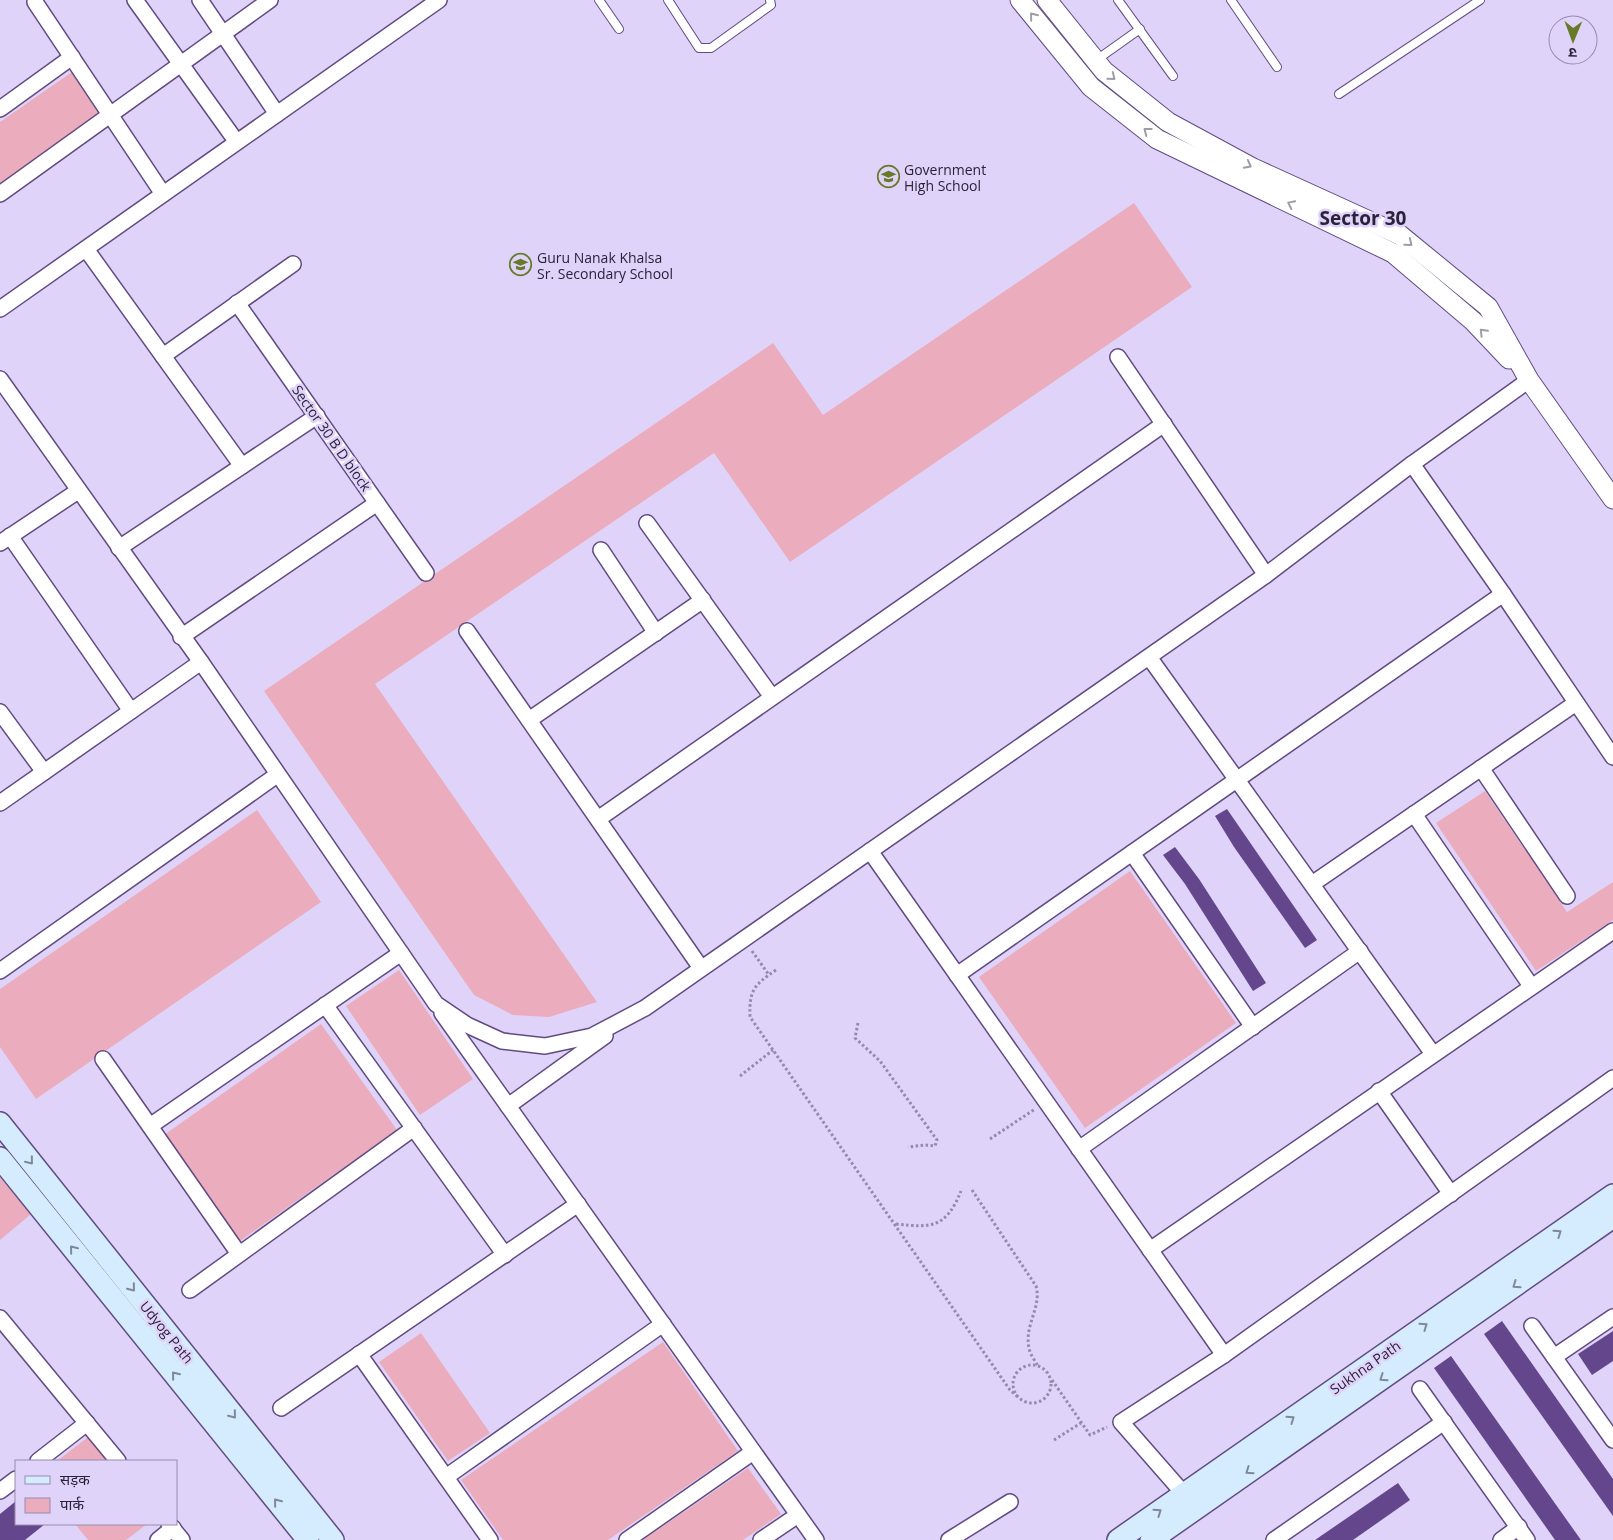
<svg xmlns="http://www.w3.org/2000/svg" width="1613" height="1540" viewBox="0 0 1613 1540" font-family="'Open Sans','Noto Sans Devanagari',sans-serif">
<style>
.green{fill:#ebacbd}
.building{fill:#63468b}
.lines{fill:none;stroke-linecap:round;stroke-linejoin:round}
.service-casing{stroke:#614b82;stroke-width:10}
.minor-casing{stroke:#614b82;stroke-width:18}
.tertiary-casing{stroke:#614b82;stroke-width:21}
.secondary-casing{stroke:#614b82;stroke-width:24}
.path{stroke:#958aaa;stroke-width:3;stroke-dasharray:2.5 2.5;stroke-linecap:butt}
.service{stroke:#fff;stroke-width:8}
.minor{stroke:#fff;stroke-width:15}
.tertiary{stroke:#fff;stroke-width:19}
.secondary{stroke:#d4ecfe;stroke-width:21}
.oneway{stroke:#a09ca6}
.oneway2{stroke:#80879c}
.labels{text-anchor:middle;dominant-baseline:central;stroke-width:5;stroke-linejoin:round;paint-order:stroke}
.poi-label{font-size:14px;fill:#2b223a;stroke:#e0d3f9;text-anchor:start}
.street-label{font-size:14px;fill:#2b223a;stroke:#e0d3f9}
.district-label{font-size:19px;font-weight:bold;fill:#2b223a;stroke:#e0d3f9}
</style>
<rect width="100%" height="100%" fill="#e0d3f9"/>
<g class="green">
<path d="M 72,72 L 101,113 L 0,184 L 0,122 Z"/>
<path d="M 1134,203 L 1192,287 L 790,562 L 714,453 L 375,684 L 597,1002 L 549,1017 L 513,1015 L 474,995 L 264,691 L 773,343 L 823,415 Z"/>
<path d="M 1485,791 L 1567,912 L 1613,882 L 1613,920 L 1536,971 L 1436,823 Z"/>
<path d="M 257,810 L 321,902 L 36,1099 L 0,1047 L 0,989 Z"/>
<path d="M 1130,871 L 1236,1023 L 1085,1128 L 979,977 Z"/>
<path d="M 399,970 L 473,1079 L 420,1115 L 346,1006 Z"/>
<path d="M 321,1024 L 397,1130 L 240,1241 L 164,1135 Z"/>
<path d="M 0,1178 L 31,1214 L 0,1240 Z"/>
<path d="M 421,1333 L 490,1433 L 448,1461 L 379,1362 Z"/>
<path d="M 663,1342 L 738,1451 L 608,1540 L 503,1540 L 461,1480 Z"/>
<path d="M 88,1437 L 107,1461 L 57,1461 Z"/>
<path d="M 748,1468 L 781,1514 L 743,1540 L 643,1540 Z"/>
<path d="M 75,1524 L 147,1524 L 126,1540 L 88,1540 Z"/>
</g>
<g class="building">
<path d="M 1227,809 L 1317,940 L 1305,948 L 1234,847 L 1215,816 Z"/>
<path d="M 1175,847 L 1199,879 L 1266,983 L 1253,991 L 1185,884 L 1163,855 Z"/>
<path d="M 1502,1321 L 1613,1479 L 1613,1516 L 1484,1334 Z"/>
<path d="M 1613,1331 L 1613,1361 L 1592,1375 L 1578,1354 Z"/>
<path d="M 1451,1356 L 1554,1502 L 1581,1540 L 1555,1540 L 1434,1368 Z"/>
<path d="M 1398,1483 L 1410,1500 L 1353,1540 L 1315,1540 Z"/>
<path d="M 16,1501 L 16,1524 L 45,1524 L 25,1540 L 0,1540 L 0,1514 Z"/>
</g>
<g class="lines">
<defs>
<g id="service">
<path d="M 599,0 L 619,29"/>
<path d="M 668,0 L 699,48 L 711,48 L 771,5 L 770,0"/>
<path d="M 1118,0 L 1173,76"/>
<path d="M 1231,0 L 1277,67"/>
<path d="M 1095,61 L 1140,29"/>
<path d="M 1339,94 L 1480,0"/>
</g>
<g id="minor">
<path d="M 135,0 L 236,141"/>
<path d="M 200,0 L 277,114"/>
<path d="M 35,2 L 163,194"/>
<path d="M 0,109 L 72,57"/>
<path d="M 0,194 L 270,0"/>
<path d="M 86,249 L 242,466"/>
<path d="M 237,303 L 426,573"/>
<path d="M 0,309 L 439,0"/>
<path d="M 163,356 L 293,264"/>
<path d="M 1118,357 L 1266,575"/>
<path d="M 0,379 L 201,662 L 436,1004 L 467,1025 L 502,1041 L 545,1046 L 592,1036 L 645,1008 L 1266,575 L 1412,464 L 1529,380"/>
<path d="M 1412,464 L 1503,594 L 1613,757"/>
<path d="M 647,523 L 772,697"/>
<path d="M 10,536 L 131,711"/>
<path d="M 0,543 L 78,491"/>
<path d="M 119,548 L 317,416"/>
<path d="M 601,550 L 656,633"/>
<path d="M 467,631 L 701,968"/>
<path d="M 181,637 L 377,503"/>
<path d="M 1149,657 L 1433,1054"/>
<path d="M 0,712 L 44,772"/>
<path d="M 529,720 L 703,600"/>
<path d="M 1481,768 L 1567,896"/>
<path d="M 0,803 L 201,662"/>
<path d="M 1414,814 L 1531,986"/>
<path d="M 598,819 L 1164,424"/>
<path d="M 870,851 L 1224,1355"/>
<path d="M 1132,853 L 1253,1027"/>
<path d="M 1312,884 L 1576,703"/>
<path d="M 0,971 L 277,775"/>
<path d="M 957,975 L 1503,594"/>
<path d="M 325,1005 L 505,1255"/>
<path d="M 442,1013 L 816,1540"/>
<path d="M 103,1059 L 239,1254"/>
<path d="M 1379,1091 L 1451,1194"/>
<path d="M 508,1106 L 605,1036"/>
<path d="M 150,1126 L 401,953"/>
<path d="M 1079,1149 L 1360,951"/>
<path d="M 1150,1250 L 1613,931"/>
<path d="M 190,1290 L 414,1128"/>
<path d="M 0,1318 L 118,1461"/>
<path d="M 1532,1326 L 1613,1440"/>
<path d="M 359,1354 L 490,1540"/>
<path d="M 1554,1357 L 1613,1317"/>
<path d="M 1420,1389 L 1527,1540"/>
<path d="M 281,1408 L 578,1204"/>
<path d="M 38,1461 L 87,1423"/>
<path d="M 446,1477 L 663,1324"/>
<path d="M 0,1491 L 16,1479"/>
<path d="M 1184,1494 L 1121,1422 L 1224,1355 L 1613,1078"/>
<path d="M 169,1524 L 182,1540"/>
<path d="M 158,1540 L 173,1528"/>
<path d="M 627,1540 L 753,1452"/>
<path d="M 761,1540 L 798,1515"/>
<path d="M 949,1540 L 1010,1502"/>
<path d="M 1274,1540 L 1444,1422"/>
<path d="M 1501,1540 L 1519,1527"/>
</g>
<g id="tertiary">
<path d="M 1020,0 L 1091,87 L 1157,139 L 1393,253 L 1473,321 L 1509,359"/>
<path d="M 1047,0 L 1104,71 L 1168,122 L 1253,168 L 1400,235 L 1488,307 L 1529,380 L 1613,499"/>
</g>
<g id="secondary">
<path d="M 0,1123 L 333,1540"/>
<path d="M 0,1158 L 308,1540"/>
<path d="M 1118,1540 L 1613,1195"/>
<path d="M 1151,1540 L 1613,1217"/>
</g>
</defs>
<use href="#service" class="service-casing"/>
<use href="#minor" class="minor-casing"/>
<use href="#tertiary" class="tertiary-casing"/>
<use href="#secondary" class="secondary-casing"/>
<g class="path">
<path d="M 752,951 L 769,975"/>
<path d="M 776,970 C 754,985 749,990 750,1017 L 1010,1390 L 1018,1397"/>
<path d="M 858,1023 L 855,1038 L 880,1061 L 937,1140 L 935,1146 L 925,1145 L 908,1147"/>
<path d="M 740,1076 L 773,1050"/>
<path d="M 990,1139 L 1035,1109"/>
<path d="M 972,1190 L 1036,1286 C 1042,1307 1024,1325 1029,1348 C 1030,1354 1035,1361 1038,1366"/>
<path d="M 896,1224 C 932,1228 946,1228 961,1191"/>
<circle cx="1032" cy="1384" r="19"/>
<path d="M 1052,1380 L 1090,1435 L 1107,1427"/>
<path d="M 1054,1440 L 1081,1423"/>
</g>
<use href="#service" class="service"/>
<use href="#minor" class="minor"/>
<use href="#tertiary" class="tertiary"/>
<use href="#secondary" class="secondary"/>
</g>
<defs><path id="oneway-chevron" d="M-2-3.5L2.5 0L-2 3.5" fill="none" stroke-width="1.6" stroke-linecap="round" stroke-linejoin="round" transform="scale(1.25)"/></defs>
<g class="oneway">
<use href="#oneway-chevron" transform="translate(1033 16) rotate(-129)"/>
<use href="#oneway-chevron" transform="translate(1112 77) rotate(39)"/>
<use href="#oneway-chevron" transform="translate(1147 131) rotate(-142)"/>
<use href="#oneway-chevron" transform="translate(1248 165) rotate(28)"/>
<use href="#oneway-chevron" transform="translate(1291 204) rotate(-154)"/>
<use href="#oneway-chevron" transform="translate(1409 243) rotate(39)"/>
<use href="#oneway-chevron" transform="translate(1483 332) rotate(-134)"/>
</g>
<g class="oneway2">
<use href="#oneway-chevron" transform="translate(30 1161) rotate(51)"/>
<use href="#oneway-chevron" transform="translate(1558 1233) rotate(-35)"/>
<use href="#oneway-chevron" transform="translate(73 1249) rotate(-129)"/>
<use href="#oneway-chevron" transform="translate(1516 1285) rotate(145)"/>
<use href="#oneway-chevron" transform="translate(132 1288) rotate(51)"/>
<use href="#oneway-chevron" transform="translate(1424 1326) rotate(-35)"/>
<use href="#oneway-chevron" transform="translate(175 1375) rotate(-129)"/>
<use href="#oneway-chevron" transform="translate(1383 1378) rotate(145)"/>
<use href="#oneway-chevron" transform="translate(233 1415) rotate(51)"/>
<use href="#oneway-chevron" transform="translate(1291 1419) rotate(-35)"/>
<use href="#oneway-chevron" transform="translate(1249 1471) rotate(145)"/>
<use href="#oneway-chevron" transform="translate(277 1502) rotate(-129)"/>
<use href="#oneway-chevron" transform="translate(1158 1512) rotate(-35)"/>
</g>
<defs>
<symbol id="school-ring" viewBox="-11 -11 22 22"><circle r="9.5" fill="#e0d3f9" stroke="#677a2a" stroke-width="1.5"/><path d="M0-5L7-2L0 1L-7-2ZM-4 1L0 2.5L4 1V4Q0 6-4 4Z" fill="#677a2a"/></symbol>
</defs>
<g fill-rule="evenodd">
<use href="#school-ring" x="876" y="164" width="25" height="25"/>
<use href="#school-ring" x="508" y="252" width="25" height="25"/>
</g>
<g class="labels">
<g class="poi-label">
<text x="904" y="169">Government<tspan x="904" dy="16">High School</tspan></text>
<text x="537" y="257">Guru Nanak Khalsa<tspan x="537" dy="16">Sr. Secondary School</tspan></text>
</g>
<g class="street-label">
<text transform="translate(332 438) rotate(55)">Sector 30 B D block</text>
<text transform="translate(167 1332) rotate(51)">Udyog Path</text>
<text transform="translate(1365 1367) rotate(-35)">Sukhna Path</text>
</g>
<g class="district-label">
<text x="1363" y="218">Sector 30</text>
</g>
</g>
<rect x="15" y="1460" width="162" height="65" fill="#e0d3f9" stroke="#988cad"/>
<rect x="25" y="1476" width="25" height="8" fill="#d4ecfe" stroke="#988cad"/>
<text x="60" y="1485" font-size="15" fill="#2b223a">सड़क</text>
<rect x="25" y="1498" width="25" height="15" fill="#ebacbd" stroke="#988cad"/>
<text x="60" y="1510" font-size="15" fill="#2b223a">पार्क</text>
<g transform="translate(1573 40) rotate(181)"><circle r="24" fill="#e0d3f9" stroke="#988cad"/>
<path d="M0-4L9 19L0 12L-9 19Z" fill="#677a2a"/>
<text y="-8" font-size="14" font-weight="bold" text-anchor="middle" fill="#2b223a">उ</text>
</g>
</svg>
